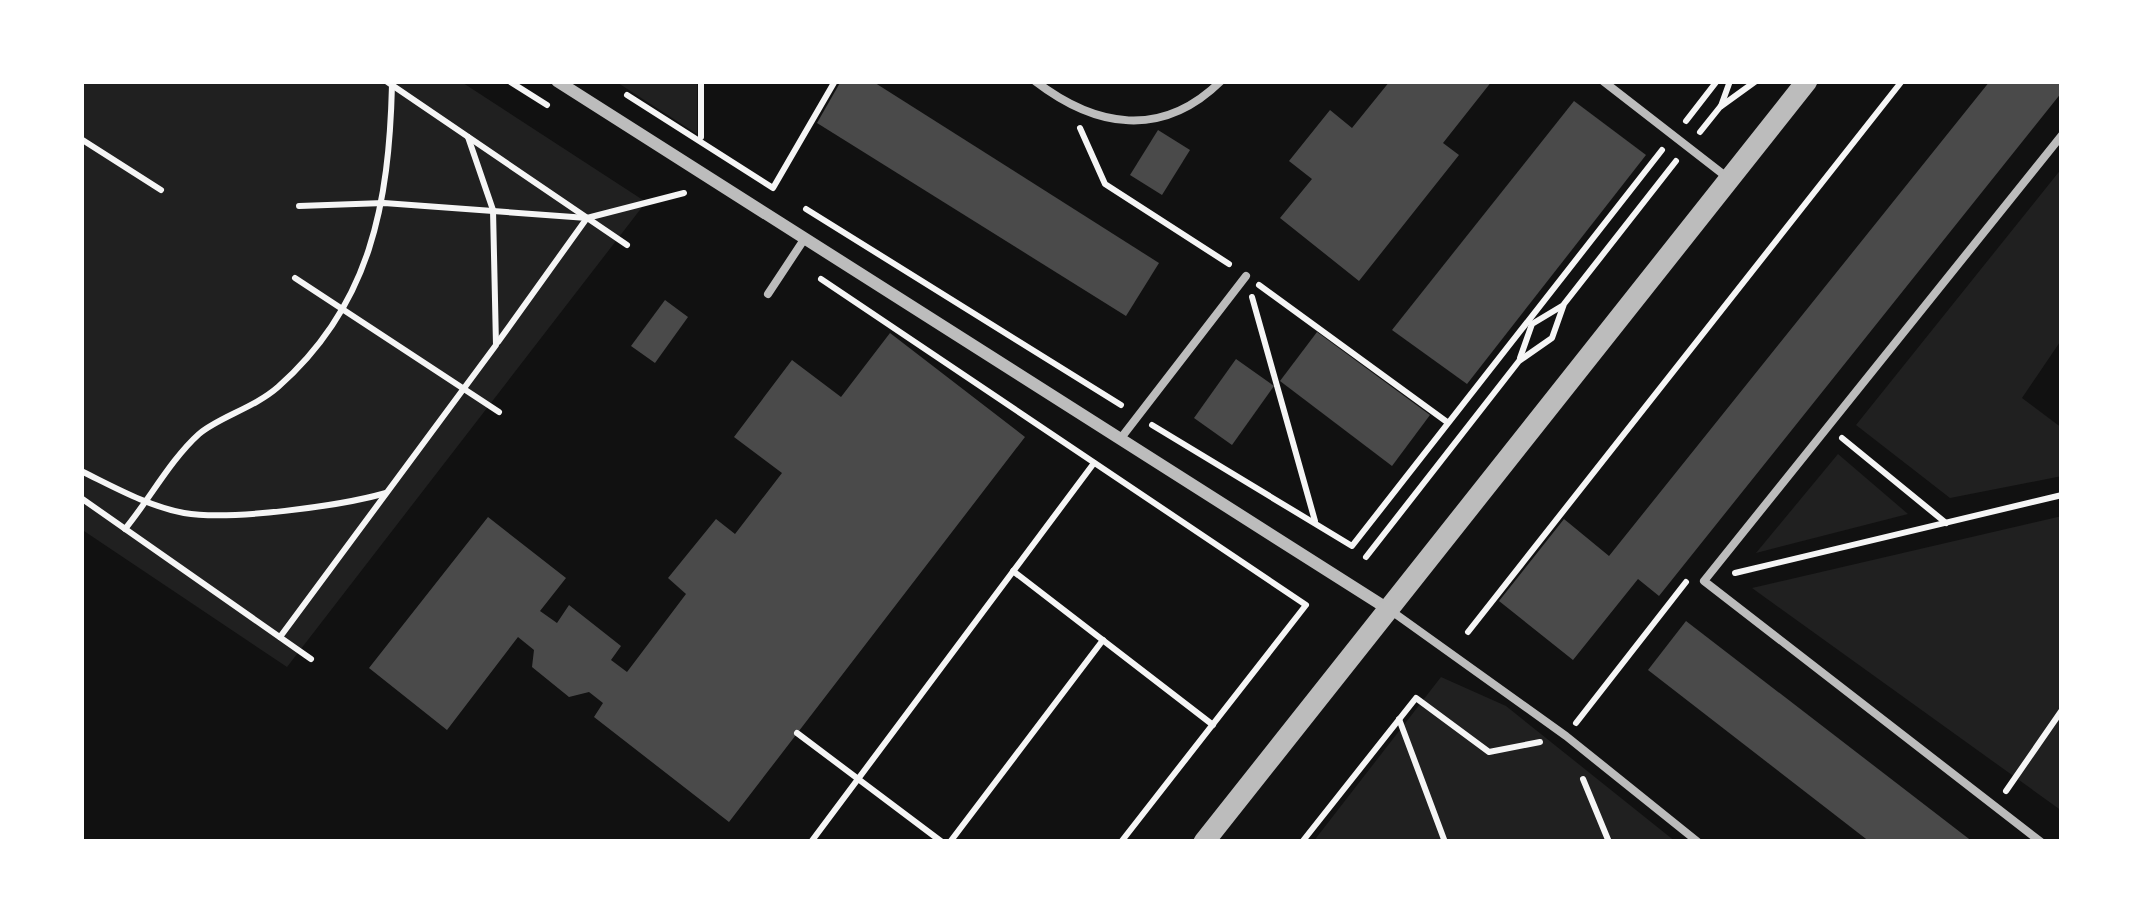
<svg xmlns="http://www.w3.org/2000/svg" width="2143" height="923" viewBox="0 0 2143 923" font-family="'PT Serif',serif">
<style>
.green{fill:#202020}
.building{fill:#4a4a4a}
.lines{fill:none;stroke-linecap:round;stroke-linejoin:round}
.path{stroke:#f5f5f5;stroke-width:6}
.service{stroke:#bcbcbc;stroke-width:8}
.minor{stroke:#bcbcbc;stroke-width:12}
.tertiary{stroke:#bcbcbc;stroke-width:21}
</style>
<rect width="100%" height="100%" fill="#111"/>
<g class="green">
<path d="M 81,81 L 460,81 L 646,202 L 287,667 L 81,529 Z"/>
<path d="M 615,81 L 697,81 L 697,134 Z"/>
<path d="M 2062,168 L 2062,339 L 2022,398 L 2062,428 L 2062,476 L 1950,498 L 1856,425 Z"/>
<path d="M 1838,454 L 1908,514 L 1756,553 Z"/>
<path d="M 2062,516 L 2062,811 L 1752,588 Z"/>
<path d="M 1441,677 L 1506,706 L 1676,842 L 1313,842 Z"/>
</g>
<g class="building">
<path d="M 841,81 L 872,81 L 1159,263 L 1126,316 L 817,123 Z"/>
<path d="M 1390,81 L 1492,81 L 1443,143 L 1459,155 L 1359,281 L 1280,218 L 1312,179 L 1289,161 L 1330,110 L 1352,128 Z"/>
<path d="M 1990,81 L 2062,81 L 2062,92 L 1659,596 L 1638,579 L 1573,660 L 1499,601 L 1564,519 L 1609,556 Z"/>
<path d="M 1574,101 L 1646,155 L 1467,384 L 1392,330 Z"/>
<path d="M 1158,130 L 1190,150 L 1162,195 L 1130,175 Z"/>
<path d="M 665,300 L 688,317 L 655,363 L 631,346 Z"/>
<path d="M 1317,332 L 1430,415 L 1392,466 L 1280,381 Z"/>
<path d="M 890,333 L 1025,437 L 729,822 L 594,717 L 603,703 L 589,692 L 569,697 L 532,667 L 534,650 L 518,637 L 447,730 L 369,668 L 488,517 L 566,578 L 540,611 L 557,623 L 569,605 L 621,646 L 611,660 L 627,672 L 686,594 L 668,578 L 716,519 L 735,534 L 782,473 L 734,437 L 792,360 L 841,397 Z"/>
<path d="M 1236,359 L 1274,386 L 1232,445 L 1194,418 Z"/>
<path d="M 1686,621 L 1973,842 L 1870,842 L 1648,670 Z"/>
</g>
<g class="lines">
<g class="path">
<path d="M 386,81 L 627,245"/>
<path d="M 509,81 L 547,105"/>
<path d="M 701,81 L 701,137"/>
<path d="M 627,95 L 773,188 L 835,81"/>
<path d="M 1721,106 L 1730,81"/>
<path d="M 1686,121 L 1717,81"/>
<path d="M 1080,128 L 1105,184 L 1229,264"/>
<path d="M 1700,132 L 1720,107 L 1756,81"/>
<path d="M 81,139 L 161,190"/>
<path d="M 299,206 L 384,203 L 587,218 L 684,193"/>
<path d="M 806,209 L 1121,405"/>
<path d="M 295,278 L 499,412"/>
<path d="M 821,279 L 1306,605 L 1121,842"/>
<path d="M 1259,285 L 1447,422"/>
<path d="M 1252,297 L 1315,521"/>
<path d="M 498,342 L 587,218"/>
<path d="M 1520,358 L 1532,324 L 1562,306"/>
<path d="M 1152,425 L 1352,546 L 1662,150"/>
<path d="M 1842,438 L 1946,523"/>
<path d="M 81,471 C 114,487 147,506 184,513 C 230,521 340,506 386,493"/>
<path d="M 81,498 L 311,659"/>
<path d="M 125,529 C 149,500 171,459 199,434 C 219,417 254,408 278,387 C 371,305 389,203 392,85"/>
<path d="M 1366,557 L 1519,361 L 1552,338 L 1564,304 L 1676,161"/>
<path d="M 1013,571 L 1213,725"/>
<path d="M 1735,573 L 2062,495"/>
<path d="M 1468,632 L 1902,81"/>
<path d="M 280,637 L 496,345 L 493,210 L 468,137"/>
<path d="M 1399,719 L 1445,842"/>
<path d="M 1576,723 L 1686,582"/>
<path d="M 797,733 L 942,842"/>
<path d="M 1583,779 L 1609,842"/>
<path d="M 2006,791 L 2062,710"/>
<path d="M 811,842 L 1094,463"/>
<path d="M 950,842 L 1103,640"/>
<path d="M 1302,842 L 1416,698 L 1489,752 L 1540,742"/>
</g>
<g class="service">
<path d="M 1035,81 C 1096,128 1162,139 1221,81"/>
<path d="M 1603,81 L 1728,178"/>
<path d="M 768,294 L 805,238"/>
<path d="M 1121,438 L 1246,276"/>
<path d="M 1390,610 L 1566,736 L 1698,842"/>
<path d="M 2041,842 L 1704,581 L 2062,135"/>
</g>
<path class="minor" d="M 557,81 L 1388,609"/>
<path class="tertiary" d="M 1204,842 L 1807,81"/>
</g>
<rect width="2143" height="923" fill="none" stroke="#ffffff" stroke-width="168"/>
</svg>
